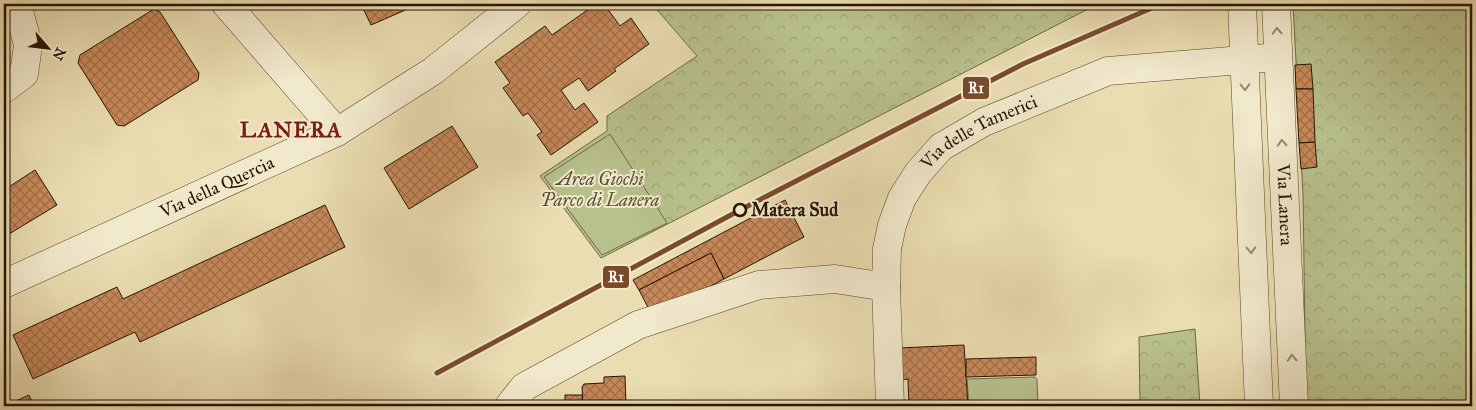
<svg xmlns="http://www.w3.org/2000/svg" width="1476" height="410" viewBox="0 0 1476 410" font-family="'IM FELL Great Primer',serif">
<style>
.forest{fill:url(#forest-crowns);stroke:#6e6a47}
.green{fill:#b8c08b;stroke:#6e6a47}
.building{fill:url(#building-cross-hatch);stroke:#251503}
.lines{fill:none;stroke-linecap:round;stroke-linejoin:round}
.minor-casing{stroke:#56472e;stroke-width:29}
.minor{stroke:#f1e9cc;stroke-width:28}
.rail-1-casing{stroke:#f1e9cc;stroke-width:9}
.rail-1{stroke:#7a4b2a;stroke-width:5}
.oneway{stroke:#958a72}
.stop-dot{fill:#f1e9cc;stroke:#251503;stroke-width:2.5}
.labels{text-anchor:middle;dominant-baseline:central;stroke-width:4;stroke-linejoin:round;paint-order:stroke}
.street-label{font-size:18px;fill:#251503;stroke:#f1e9cc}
.park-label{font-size:18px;font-style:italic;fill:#585133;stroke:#f1e9cc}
.stop-label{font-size:18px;font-weight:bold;fill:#251503;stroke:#f1e9cc;text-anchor:start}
.district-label{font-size:22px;font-weight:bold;letter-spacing:1px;fill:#7a1f14;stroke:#f1e9cc}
.line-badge{stroke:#f1e9cc;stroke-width:2}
.badge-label{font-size:14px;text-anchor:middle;font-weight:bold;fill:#fff}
</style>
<defs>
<pattern id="forest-crowns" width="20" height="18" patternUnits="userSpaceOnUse" patternTransform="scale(1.25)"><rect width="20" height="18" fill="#b8c08b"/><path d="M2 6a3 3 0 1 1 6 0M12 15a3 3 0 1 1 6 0" fill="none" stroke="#9ea476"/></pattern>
<pattern id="building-cross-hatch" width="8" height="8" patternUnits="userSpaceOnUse" patternTransform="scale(1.25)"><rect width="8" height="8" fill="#c78859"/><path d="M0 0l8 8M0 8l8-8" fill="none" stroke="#a16e47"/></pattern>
</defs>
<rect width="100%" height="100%" fill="#eaddb1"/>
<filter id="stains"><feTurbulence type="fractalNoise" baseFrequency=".004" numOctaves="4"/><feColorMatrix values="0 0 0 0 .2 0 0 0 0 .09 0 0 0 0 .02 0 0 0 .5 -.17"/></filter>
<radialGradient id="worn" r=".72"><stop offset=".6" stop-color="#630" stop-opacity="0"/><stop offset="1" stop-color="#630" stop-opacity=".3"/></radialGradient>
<g class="forest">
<path d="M 652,4 L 1098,4 L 601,258 L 540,176 L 607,131 L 607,116 L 697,56 Z"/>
<path d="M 1293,4 L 1472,4 L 1472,406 L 1306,406 L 1303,195 Z"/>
<path d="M 1195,329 L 1200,406 L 1140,406 L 1139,337 Z"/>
</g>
<g class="green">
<path d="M 610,134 L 667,223 L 602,255 L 544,177 Z"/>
<path d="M 1035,377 L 1037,380 L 1038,406 L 969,406 L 967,379 Z"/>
</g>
<g class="building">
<path d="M 361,4 L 408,4 L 410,8 L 371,25 Z"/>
<path d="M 596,4 L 604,4 L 620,26 L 631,18 L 649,44 L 614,69 L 616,71 L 588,91 L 579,78 L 561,90 L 575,110 L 584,103 L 598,122 L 551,155 L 537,135 L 542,132 L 528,113 L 523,116 L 503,88 L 510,83 L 495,62 L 545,26 L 552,35 Z"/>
<path d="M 154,9 L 160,12 L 199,73 L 198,80 L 124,126 L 117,125 L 78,63 L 80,55 Z"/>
<path d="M 1311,64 L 1313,89 L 1296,89 L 1295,65 Z"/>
<path d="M 1296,89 L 1313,89 L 1315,142 L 1299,143 Z"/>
<path d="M 452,126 L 478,167 L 409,209 L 384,168 Z"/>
<path d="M 1315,142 L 1317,167 L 1301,169 L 1299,143 Z"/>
<path d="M 35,170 L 57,205 L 4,237 L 4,190 Z"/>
<path d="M 785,200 L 804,237 L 724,279 L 711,253 L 639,290 L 633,280 Z"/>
<path d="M 325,205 L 345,247 L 140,342 L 135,332 L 33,379 L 13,335 L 117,287 L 123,299 Z"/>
<path d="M 711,253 L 724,279 L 653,317 L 639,290 Z"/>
<path d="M 964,345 L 968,406 L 909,406 L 908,379 L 900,380 L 899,348 Z"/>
<path d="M 1036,357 L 1036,375 L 966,377 L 966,359 Z"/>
<path d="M 625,376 L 626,406 L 583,406 L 582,387 L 584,384 L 604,383 L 604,377 Z"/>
<path d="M 29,395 L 34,406 L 4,406 L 4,404 L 5,406 Z"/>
<path d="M 565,395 L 582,395 L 583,406 L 565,406 Z"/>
</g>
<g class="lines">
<defs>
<g id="minor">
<path d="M 226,4 L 337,132"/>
<path d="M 1242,4 L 1259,406"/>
<path id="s1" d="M 1276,4 L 1294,406"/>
<path d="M 4,89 L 24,74 L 28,45 L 19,11 L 15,4"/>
<path id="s2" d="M 4,284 L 337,132 L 433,71 L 517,4"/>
<path d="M 509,406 L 524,387 L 638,325 L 759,285 L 835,279 L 886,287"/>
<path id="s3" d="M 890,406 L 886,287 L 887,249 L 892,225 L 902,198 L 918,173 L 941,147 L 984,122 L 1108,71 L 1278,57"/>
</g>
</defs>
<use href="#minor" class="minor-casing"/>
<use href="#minor" class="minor"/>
<defs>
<path id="rail-1" d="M 437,373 L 742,209 L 1023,64 L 1161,4"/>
</defs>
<use href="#rail-1" class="rail-1-casing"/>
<use href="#rail-1" class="rail-1"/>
</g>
<defs><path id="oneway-chevron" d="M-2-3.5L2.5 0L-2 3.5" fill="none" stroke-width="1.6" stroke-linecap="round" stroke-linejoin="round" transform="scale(1.25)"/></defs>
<g class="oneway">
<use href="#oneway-chevron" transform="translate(1277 31) rotate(-93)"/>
<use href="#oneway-chevron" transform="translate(1245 87) rotate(88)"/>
<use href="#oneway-chevron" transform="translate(1282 143) rotate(-93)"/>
<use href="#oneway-chevron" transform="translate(1251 250) rotate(88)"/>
<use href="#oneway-chevron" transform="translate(1292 358) rotate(-93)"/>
</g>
<circle class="stop-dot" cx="740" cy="210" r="6"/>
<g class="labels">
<g class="street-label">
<text stroke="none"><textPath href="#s3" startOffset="315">Via delle Tamerici</textPath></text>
<text stroke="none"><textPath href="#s2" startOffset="234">Via della Quercia</textPath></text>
<text stroke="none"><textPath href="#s1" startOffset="201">Via Lanera</textPath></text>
</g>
<g class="park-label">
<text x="600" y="179">Area Giochi<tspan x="600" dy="21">Parco di Lanera</tspan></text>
</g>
<g class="stop-label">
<text x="751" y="210">Matera Sud</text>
</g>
<g class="district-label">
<text x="291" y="129">LANERA</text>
</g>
</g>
<g class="line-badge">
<rect x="962" y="76" width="28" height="24" rx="5" fill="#7a4b2a"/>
<rect x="602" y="265" width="28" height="24" rx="5" fill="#7a4b2a"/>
</g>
<g class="badge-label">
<text x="976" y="93">R1</text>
<text x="616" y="282">R1</text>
</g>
<rect width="1476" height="410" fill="none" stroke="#eaddb1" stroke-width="20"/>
<rect x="5" y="5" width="1466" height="400" fill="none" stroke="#251503" stroke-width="2.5"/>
<rect x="10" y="10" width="1456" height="390" fill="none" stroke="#251503"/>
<g transform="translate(48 48) rotate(118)" stroke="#f1e9cc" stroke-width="4" paint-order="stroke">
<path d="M0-4L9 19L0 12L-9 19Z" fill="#251503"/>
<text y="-8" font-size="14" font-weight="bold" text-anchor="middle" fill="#251503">N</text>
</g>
<rect width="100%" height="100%" filter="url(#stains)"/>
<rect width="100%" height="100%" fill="url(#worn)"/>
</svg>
